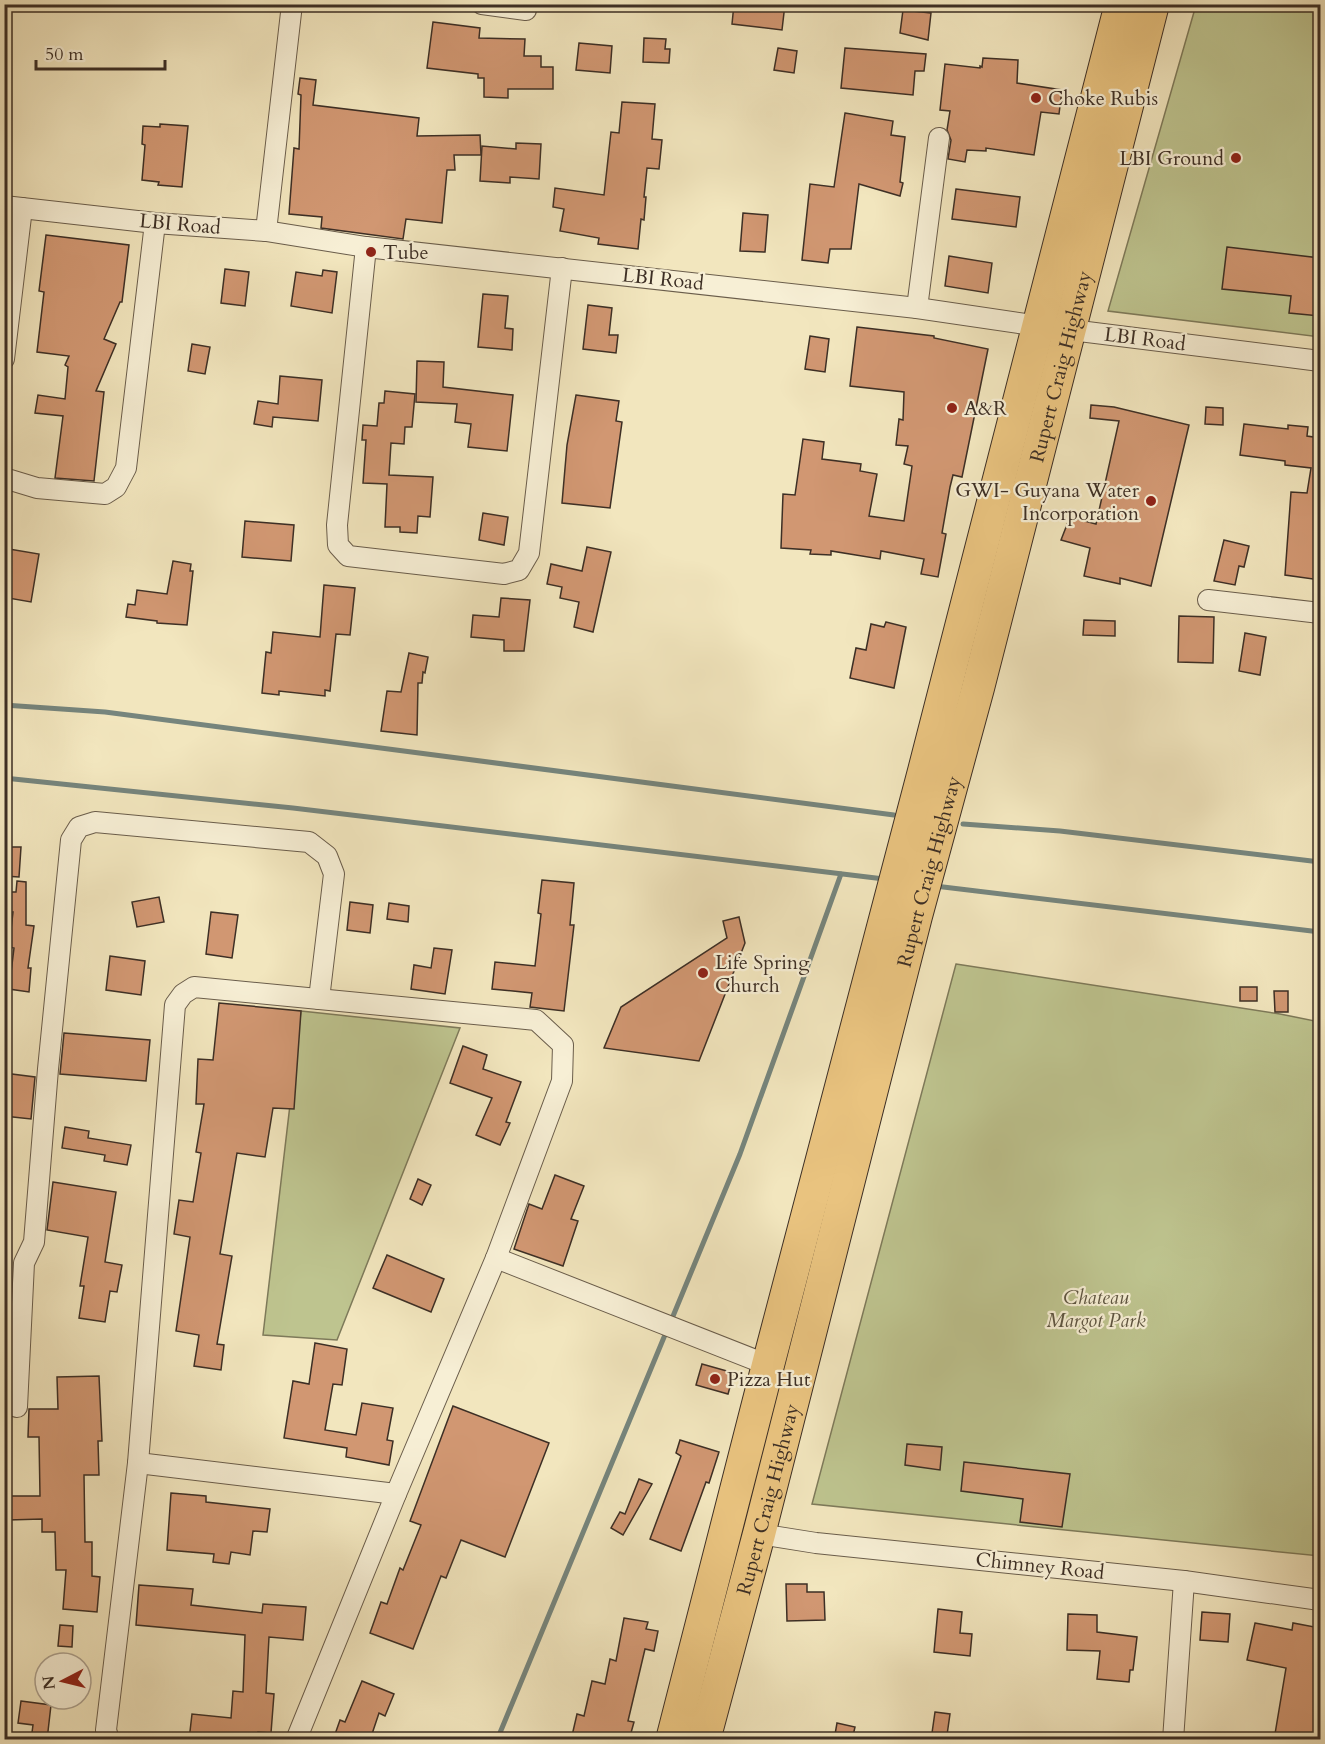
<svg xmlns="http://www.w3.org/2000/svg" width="1325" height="1744" viewBox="0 0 1325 1744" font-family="Cardo,serif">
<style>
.green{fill:#bec48f;stroke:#7e7a5a;stroke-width:1.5}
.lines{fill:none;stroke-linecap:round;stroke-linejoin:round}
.stream{stroke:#76857d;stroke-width:5}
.building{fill:#d19772;stroke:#3d2f25;stroke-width:1.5}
.minor-casing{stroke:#6a5d4b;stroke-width:22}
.primary-casing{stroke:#3d2f25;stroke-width:34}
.minor{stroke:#f7efd5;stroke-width:20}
.primary{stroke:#e9c37f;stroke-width:32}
.poi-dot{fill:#8f2418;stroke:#f7efd5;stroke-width:2}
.labels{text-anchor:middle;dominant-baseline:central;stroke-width:4.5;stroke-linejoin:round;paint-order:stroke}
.poi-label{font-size:20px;fill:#3d2f25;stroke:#f7efd5;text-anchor:start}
.street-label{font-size:20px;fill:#3d2f25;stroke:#f7efd5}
.park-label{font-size:20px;font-style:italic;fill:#5d5440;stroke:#f7efd5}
</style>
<rect width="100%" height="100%" fill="#f2e6be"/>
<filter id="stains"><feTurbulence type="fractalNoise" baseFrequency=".00333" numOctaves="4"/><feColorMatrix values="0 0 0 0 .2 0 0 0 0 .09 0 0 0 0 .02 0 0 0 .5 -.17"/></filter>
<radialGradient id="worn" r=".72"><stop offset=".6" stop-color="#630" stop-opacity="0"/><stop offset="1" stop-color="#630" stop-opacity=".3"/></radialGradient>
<g class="green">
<path d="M 1196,5 L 1320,5 L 1320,337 L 1108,311 Z"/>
<path d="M 956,964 L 1280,1014 L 1320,1022 L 1320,1556 L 812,1504 Z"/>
<path d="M 301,1011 L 460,1028 L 337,1340 L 263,1335 Z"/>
</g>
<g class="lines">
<g class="stream">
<path d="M 4,705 L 105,712 L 894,815"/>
<path d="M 4,778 L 293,808 L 884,879"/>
<path d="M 963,824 L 1060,831 L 1320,862"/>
<path d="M 935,886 L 1320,932"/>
<path d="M 671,1321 L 740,1154 L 841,874"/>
<path d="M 497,1740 L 667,1330"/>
</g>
</g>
<g class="building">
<path d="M 734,4 L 785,4 L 782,30 L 732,24 Z"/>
<path d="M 903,10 L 931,13 L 928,40 L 900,33 Z"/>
<path d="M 433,22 L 480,28 L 479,38 L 525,39 L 524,56 L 541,56 L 541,67 L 553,67 L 553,89 L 508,89 L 508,98 L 484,97 L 484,78 L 478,78 L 478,74 L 427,68 Z"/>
<path d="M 644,38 L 666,39 L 665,49 L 670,49 L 669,63 L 643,62 Z"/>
<path d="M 579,43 L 612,46 L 610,73 L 576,70 Z"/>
<path d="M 778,48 L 797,51 L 794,73 L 774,70 Z"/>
<path d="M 845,48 L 926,54 L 924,71 L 915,71 L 913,95 L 841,88 Z"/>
<path d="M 983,58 L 1018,60 L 1017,83 L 1062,90 L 1059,114 L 1041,112 L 1034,155 L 986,148 L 986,151 L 967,150 L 965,162 L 948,159 L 951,140 L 947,130 L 950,111 L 940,110 L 945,64 L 980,68 L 980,66 L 982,67 Z"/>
<path d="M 300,78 L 316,80 L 313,105 L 419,118 L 417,136 L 480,135 L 481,155 L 454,155 L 455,170 L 447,170 L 442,223 L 406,219 L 403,239 L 321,228 L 322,217 L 289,214 L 294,148 L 299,149 L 301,95 L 298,94 Z"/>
<path d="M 622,102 L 655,104 L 652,139 L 662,140 L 659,169 L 647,168 L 644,197 L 646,197 L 644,220 L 641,219 L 638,249 L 598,244 L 599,238 L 560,231 L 564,209 L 553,207 L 555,188 L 604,195 L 611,132 L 619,133 Z"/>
<path d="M 845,113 L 893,121 L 891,135 L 905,137 L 900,182 L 903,183 L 900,196 L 859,184 L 851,249 L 830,249 L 828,263 L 802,260 L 810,184 L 834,187 Z"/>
<path d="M 160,124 L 188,126 L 182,187 L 158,185 L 159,182 L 142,180 L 145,145 L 142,144 L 143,126 L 160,127 Z"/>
<path d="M 516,143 L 541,144 L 539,179 L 510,177 L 510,183 L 480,181 L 482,146 L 516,149 Z"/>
<path d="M 956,189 L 1020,197 L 1016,227 L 952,219 Z"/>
<path d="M 743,213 L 768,215 L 765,252 L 740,251 Z"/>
<path d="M 46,235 L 129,245 L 122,302 L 120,302 L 104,339 L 116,344 L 96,391 L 104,392 L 94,481 L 55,478 L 63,416 L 35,413 L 38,395 L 65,399 L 68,367 L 65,365 L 69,356 L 37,352 L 44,292 L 39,291 Z"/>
<path d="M 1227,247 L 1320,258 L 1320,316 L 1289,313 L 1291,296 L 1222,289 Z"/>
<path d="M 949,256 L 992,263 L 988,293 L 945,286 Z"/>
<path d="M 225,269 L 249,272 L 245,306 L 221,303 Z"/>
<path d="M 323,270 L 337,272 L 332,313 L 291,306 L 296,272 L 322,276 Z"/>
<path d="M 483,294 L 508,296 L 505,328 L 513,329 L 512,350 L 478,347 Z"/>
<path d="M 588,305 L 612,308 L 609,335 L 618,335 L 616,353 L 583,349 Z"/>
<path d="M 857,327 L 934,336 L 934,338 L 988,349 L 962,477 L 953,475 L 950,487 L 942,533 L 946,534 L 938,577 L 921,574 L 924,559 L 881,551 L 880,559 L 831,551 L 831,555 L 810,554 L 811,550 L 781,548 L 783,494 L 795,495 L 803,439 L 824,442 L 822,459 L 861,464 L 860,471 L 877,474 L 869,516 L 904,521 L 912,466 L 904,464 L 908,446 L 896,445 L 899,419 L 903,420 L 904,392 L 850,386 Z"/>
<path d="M 810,336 L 829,339 L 825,372 L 805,369 Z"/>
<path d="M 192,344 L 210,347 L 205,374 L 188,371 Z"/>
<path d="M 417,361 L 444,362 L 443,387 L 513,395 L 507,451 L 468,447 L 471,424 L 455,422 L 457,404 L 416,402 Z"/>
<path d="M 280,376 L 322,380 L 318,421 L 273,417 L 272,427 L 254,424 L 258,401 L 278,404 Z"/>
<path d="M 385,391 L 415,394 L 412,427 L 405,427 L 404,444 L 391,443 L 389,475 L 433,477 L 430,517 L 418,516 L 417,533 L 400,532 L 400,527 L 385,527 L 387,484 L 363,483 L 366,440 L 362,440 L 363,425 L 377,426 L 379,403 L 384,403 Z"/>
<path d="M 576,395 L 619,401 L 616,421 L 622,422 L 610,508 L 562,503 L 567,445 Z"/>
<path d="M 1091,405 L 1114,407 L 1189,425 L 1151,586 L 1120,578 L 1120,584 L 1084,576 L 1090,548 L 1061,540 L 1070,517 L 1096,524 L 1119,421 L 1090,418 Z"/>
<path d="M 1206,407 L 1223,408 L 1223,425 L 1205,424 Z"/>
<path d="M 1244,424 L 1288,429 L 1288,425 L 1308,427 L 1307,436 L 1320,438 L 1320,580 L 1285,575 L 1291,492 L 1307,493 L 1311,468 L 1285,465 L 1285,461 L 1240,455 Z"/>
<path d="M 483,513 L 508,517 L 504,545 L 479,540 Z"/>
<path d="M 245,521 L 294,525 L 291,561 L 242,557 Z"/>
<path d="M 1224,540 L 1249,546 L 1244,567 L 1239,566 L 1235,585 L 1214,581 Z"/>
<path d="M 587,547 L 611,552 L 593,632 L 574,627 L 579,602 L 560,598 L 562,587 L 547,584 L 551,564 L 582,571 Z"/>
<path d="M 9,549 L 39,554 L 31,602 L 8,598 L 10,588 L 4,587 L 4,578 Z"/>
<path d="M 173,561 L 191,564 L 190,571 L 193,571 L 187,625 L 157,623 L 157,621 L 126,617 L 128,604 L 135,605 L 137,590 L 167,594 Z"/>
<path d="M 324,585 L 355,588 L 350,635 L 336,634 L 330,691 L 325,690 L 325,696 L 279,691 L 279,695 L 262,693 L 266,652 L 271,653 L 273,632 L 320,637 Z"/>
<path d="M 501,598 L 530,600 L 524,651 L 504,651 L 504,640 L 471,637 L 473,615 L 499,617 Z"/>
<path d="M 1179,616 L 1214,617 L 1213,663 L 1178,662 Z"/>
<path d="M 1084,620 L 1115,621 L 1115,636 L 1083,635 Z"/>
<path d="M 886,622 L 906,627 L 894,688 L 850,678 L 856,648 L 866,650 L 871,624 L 884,627 Z"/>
<path d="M 1245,633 L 1266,637 L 1260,675 L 1239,671 Z"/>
<path d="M 409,653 L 428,657 L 425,673 L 423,672 L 422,683 L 418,683 L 417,735 L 381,731 L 387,691 L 401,692 Z"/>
<path d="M 4,847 L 21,847 L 19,877 L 4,876 Z"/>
<path d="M 542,880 L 574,883 L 570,925 L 574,925 L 564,1011 L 530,1007 L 532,993 L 492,989 L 495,962 L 535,966 L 541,914 L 538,913 Z"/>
<path d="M 17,881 L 26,882 L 26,925 L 34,926 L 28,968 L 31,968 L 29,992 L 9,989 L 14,948 L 9,947 L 13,912 L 8,912 L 8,892 L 16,892 Z"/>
<path d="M 159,897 L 164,922 L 137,927 L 132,902 Z"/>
<path d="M 350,902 L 373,905 L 370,933 L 347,930 Z"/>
<path d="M 389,903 L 409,906 L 408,922 L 387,919 Z"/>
<path d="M 211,912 L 238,915 L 232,958 L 206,954 Z"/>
<path d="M 739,917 L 745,943 L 699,1061 L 604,1048 L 621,1007 L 727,938 L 723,921 Z"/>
<path d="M 434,948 L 452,950 L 445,994 L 411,989 L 414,965 L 431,968 Z"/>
<path d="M 110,956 L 145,961 L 141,995 L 106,990 Z"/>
<rect x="1240" y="987" width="17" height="14"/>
<path d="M 1274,991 L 1288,991 L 1288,1012 L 1275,1012 Z"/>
<path d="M 219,1003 L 301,1011 L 294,1109 L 273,1108 L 265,1157 L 237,1153 L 220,1254 L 232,1256 L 217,1344 L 224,1345 L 221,1370 L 194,1366 L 199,1335 L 176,1331 L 190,1237 L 174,1234 L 179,1200 L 193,1202 L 201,1153 L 196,1152 L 204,1104 L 196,1104 L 198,1059 L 213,1060 Z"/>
<path d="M 64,1033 L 150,1040 L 146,1081 L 60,1074 Z"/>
<path d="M 463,1046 L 487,1055 L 483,1069 L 521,1082 L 506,1122 L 510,1123 L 500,1145 L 476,1135 L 492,1098 L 450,1083 Z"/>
<path d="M 4,1073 L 35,1077 L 31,1119 L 4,1116 Z"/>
<path d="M 65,1127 L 89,1131 L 88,1138 L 131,1145 L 127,1165 L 104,1161 L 105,1155 L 62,1148 Z"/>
<path d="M 555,1175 L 584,1186 L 571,1219 L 578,1221 L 563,1266 L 514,1249 L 529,1204 L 542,1209 Z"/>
<path d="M 418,1179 L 431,1185 L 422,1205 L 410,1199 Z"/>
<path d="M 53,1182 L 116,1192 L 105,1262 L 122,1265 L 117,1292 L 110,1291 L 105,1322 L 79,1318 L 84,1286 L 80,1286 L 88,1237 L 47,1230 Z"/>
<path d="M 387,1255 L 444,1279 L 431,1312 L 373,1288 Z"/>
<path d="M 315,1343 L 347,1349 L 342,1385 L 333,1384 L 325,1430 L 356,1435 L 362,1403 L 393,1408 L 387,1440 L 393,1441 L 389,1465 L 346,1457 L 347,1448 L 284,1438 L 293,1381 L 309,1384 Z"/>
<path d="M 702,1364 L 734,1373 L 728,1394 L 696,1385 Z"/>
<path d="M 99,1376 L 102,1441 L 98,1441 L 99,1475 L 84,1475 L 85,1542 L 92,1542 L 92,1576 L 100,1577 L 97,1612 L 63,1609 L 66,1570 L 56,1570 L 55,1532 L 42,1532 L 42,1519 L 8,1520 L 7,1496 L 40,1496 L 39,1437 L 28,1437 L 29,1409 L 58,1409 L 57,1377 Z"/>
<path d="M 453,1406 L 549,1443 L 505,1557 L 461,1540 L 446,1578 L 441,1576 L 413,1649 L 370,1633 L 381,1602 L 387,1604 L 400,1568 L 403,1570 L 421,1525 L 410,1521 Z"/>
<path d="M 680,1440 L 719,1452 L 709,1483 L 706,1482 L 681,1551 L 650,1539 L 681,1456 L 676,1453 Z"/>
<path d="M 907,1444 L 942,1447 L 940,1470 L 905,1465 Z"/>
<path d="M 964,1462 L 1070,1474 L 1062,1527 L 1020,1522 L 1023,1499 L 961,1491 Z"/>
<path d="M 639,1479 L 652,1484 L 623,1535 L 611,1528 L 620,1512 L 625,1514 Z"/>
<path d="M 171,1493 L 206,1496 L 206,1502 L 270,1509 L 267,1532 L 253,1531 L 250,1555 L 231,1552 L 229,1564 L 213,1562 L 214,1554 L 167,1550 Z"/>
<path d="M 786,1584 L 807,1584 L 807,1592 L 824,1592 L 825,1620 L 787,1621 Z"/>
<path d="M 139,1585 L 193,1589 L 191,1605 L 262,1613 L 263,1604 L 306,1607 L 303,1640 L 269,1637 L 266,1693 L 274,1694 L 271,1733 L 258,1732 L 258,1740 L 189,1740 L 192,1714 L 231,1718 L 233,1691 L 243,1692 L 245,1635 L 136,1625 Z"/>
<path d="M 938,1609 L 962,1612 L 960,1633 L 972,1634 L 970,1656 L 934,1652 Z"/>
<path d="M 1202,1612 L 1230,1614 L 1228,1642 L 1200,1640 Z"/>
<path d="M 1068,1614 L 1097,1615 L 1097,1632 L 1137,1637 L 1133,1670 L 1130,1670 L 1129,1682 L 1097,1679 L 1100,1651 L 1067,1650 Z"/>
<path d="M 624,1618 L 648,1622 L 646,1629 L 658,1631 L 654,1651 L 645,1649 L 628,1721 L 634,1722 L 629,1740 L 571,1740 L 577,1714 L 584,1716 L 592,1681 L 605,1684 L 610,1659 L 616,1661 Z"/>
<path d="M 1255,1623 L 1292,1630 L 1293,1623 L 1320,1628 L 1320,1740 L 1274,1740 L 1286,1668 L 1247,1660 Z"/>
<path d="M 60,1625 L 73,1626 L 72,1647 L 58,1646 Z"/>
<path d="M 362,1681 L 394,1694 L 385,1716 L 379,1713 L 370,1740 L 333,1740 L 340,1720 L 345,1722 Z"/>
<path d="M 21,1701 L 51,1705 L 47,1740 L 31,1740 L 33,1725 L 18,1723 Z"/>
<path d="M 935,1712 L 950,1714 L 947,1735 L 932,1733 Z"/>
<path d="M 837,1723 L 855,1727 L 852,1740 L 834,1740 Z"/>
</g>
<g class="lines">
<defs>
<g id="minor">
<path d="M 482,4 L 526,10"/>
<path d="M 4,206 L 155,223 L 266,231 L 366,247 L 917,308 L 1039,326 L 1320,361"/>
<path d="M 266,231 L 292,4"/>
<path d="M 366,247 L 337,525 L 338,545 L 348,556 L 504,574 L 519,570 L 529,553 L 562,268"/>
<path d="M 917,308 L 939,138"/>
<path d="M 4,359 L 22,208"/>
<path d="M 4,478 L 37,488 L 105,494 L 116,487 L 126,468 L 155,223"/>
<path d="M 1208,600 L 1320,613"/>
<path d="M 496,1258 L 768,1365"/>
<path d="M 17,1407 L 24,1263 L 34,1242 L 48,1069 L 71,840 L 79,827 L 95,822 L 309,842 L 327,856 L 334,874 L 319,999"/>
<path d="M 138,1463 L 396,1494"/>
<path d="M 759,1534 L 816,1543 L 1184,1581 L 1320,1600"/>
<path d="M 109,1740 L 106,1730 L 138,1463 L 175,1005 L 183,994 L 194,987 L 536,1020 L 563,1045 L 562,1081 L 496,1258 L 396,1494 L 296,1740"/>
<path d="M 1173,1740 L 1184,1581"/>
</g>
<g id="primary">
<path d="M 672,1740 L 768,1365 L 924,771 L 1121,4"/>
<path id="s1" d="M 704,1740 L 759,1534 L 916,916 L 978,688 L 1153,4"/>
</g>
</defs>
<use href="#minor" class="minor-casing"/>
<use href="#primary" class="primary-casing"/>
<use href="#minor" class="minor"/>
<use href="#primary" class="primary"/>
</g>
<g class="poi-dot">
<circle cx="1036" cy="98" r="6"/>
<circle cx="1236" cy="158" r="6"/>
<circle cx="371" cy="252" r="6"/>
<circle cx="952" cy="408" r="6"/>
<circle cx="1151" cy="501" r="6"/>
<circle cx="703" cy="973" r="6"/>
<circle cx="715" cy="1379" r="6"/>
</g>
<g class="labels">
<g class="poi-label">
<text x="1048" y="98">Choke Rubis</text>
<text x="1224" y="158" text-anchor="end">LBI Ground</text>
<text x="383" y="252">Tube</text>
<text x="964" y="408">A&amp;R</text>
<text x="1139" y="490" text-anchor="end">GWI- Guyana Water<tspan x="1139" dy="23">Incorporation</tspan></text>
<text x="715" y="962">Life Spring<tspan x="715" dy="23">Church</tspan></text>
<text x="727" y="1379">Pizza Hut</text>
</g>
<g class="street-label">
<text transform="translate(180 224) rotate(5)">LBI Road</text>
<text transform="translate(663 279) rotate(6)">LBI Road</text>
<text transform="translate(1145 339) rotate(7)">LBI Road</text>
<text stroke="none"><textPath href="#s1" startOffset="1419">Rupert Craig Highway</textPath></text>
<text stroke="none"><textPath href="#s1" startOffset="897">Rupert Craig Highway</textPath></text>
<text stroke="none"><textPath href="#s1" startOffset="249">Rupert Craig Highway</textPath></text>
<text transform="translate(1040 1566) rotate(6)">Chimney Road</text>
</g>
<g class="park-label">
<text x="1096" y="1297">Chateau<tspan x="1096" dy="23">Margot Park</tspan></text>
</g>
</g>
<rect width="1325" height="1744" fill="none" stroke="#f2e6be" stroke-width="24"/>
<rect x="6" y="6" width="1313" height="1732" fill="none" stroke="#3d2f25" stroke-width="3"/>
<rect x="12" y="12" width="1301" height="1720" fill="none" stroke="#3d2f25" stroke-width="1.5"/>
<g transform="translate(63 1681) rotate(263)"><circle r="28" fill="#f7efd5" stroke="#ada28f" stroke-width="1.5"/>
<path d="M0-4.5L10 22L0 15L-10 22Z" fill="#8f2418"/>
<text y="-9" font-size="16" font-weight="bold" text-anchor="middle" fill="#3d2f25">N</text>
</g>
<path d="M36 60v9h129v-9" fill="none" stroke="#3d2f25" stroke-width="3"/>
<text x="45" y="60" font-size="18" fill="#3d2f25" stroke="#f7efd5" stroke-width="4.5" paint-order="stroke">50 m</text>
<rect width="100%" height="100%" filter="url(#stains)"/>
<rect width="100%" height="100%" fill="url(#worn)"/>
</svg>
